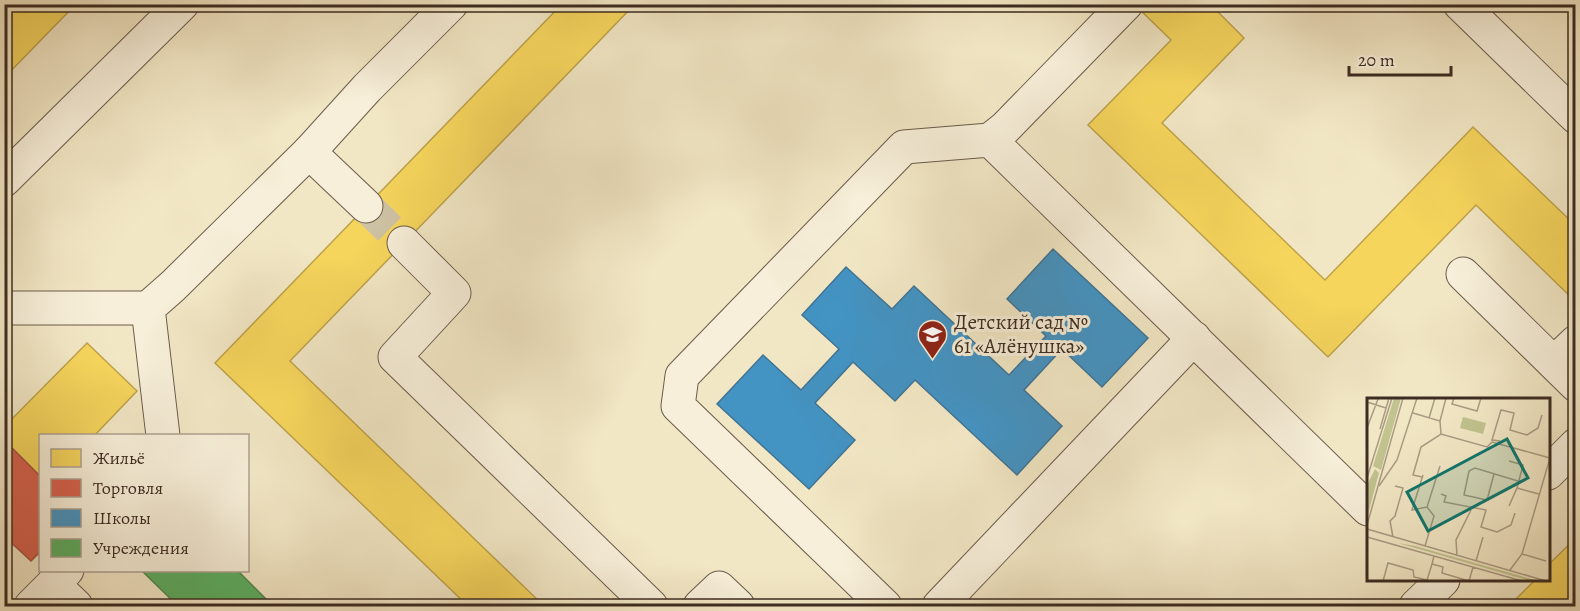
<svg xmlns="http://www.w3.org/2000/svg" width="1580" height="611" viewBox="0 0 1580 611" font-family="Alegreya,serif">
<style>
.homes{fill:#f6d55c;stroke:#bea24b;stroke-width:1.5}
.shops{fill:#d6604d;stroke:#a85040;stroke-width:1.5}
.schools{fill:#4393c3;stroke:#417493;stroke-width:1.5}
.public{fill:#5aae61;stroke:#51874e;stroke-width:1.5}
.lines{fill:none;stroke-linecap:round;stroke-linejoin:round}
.minor-tunnel{stroke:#cec2a4;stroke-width:33;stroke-dasharray:33 16;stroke-linecap:butt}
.minor-casing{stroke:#6a5b4b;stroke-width:35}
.minor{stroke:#f7efd9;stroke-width:33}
.labels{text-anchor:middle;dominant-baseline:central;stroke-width:6;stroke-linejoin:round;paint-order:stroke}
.poi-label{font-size:21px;fill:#3d2c22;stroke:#f7efd9;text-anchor:start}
.inset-road{fill:none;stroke:#aa9c84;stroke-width:1.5}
.view{fill:#0f766e;fill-opacity:0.15;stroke:#0f766e;stroke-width:3}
.inset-edge{fill:none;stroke:#3d2c22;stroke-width:3}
</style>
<rect width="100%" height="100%" fill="#f2e7c5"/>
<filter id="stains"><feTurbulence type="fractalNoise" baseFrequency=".00333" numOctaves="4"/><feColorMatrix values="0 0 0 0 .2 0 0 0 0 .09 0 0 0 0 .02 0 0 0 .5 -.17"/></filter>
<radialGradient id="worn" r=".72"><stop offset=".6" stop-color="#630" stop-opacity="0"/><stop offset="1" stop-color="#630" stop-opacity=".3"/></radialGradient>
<g class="homes">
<path d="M 4,4 L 76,4 L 4,78 Z"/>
<path d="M 562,4 L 635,4 L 290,361 L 543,605 L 541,606 L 468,606 L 215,363 Z"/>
<path d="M 1134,4 L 1210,4 L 1244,38 L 1162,123 L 1325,280 L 1473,127 L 1576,226 L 1576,302 L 1476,205 L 1328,357 L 1088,125 L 1171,40 Z"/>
<path d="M 87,343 L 137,391 L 94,436 L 40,436 L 40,476 L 4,440 L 4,427 Z"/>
<path d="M 1576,538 L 1576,606 L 1509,606 L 1535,580 L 1548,580 L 1548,565 Z"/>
</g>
<path class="shops" d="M 4,440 L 40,476 L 40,552 L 31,561 L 4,536 Z"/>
<path class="schools" d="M 1053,249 L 1148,338 L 1102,387 L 1062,349 L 1024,390 L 1062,426 L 1017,475 L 915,380 L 895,401 L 853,362 L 815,403 L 855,440 L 809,489 L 717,404 L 763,355 L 801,390 L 839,349 L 802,315 L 846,267 L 892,309 L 914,286 L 1009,375 L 1046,336 L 1007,299 Z"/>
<path class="public" d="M 141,570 L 237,570 L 273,606 L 178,606 Z"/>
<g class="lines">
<path class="minor-tunnel" d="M 366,206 L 404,243"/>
<defs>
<g id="minor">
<path d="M 1460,4 L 1576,117"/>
<path d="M 990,140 L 1005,128 L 1126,4"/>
<path d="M 309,152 L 366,206"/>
<path d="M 4,180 L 182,4"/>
<path d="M 404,243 L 454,293 L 395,357 L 651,606"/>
<path d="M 1463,274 L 1576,385"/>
<path d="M 4,308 L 148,308"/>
<path d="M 1554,363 L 1576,342"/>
<path d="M 163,436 L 148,308 L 173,286 L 309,152 L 367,88 L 451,4"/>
<path d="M 1548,473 L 1576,445"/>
<path d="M 53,584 L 76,606"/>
<path d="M 31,606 L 67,570"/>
<path d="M 700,606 L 719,588 L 738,606"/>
<path d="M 885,606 L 678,406 L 682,376 L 904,147 L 990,140 L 1368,509"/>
<path d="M 939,606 L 1194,338"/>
<path d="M 1416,606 L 1443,580"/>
</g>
</defs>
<use href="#minor" class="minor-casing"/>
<use href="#minor" class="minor"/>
</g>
<defs>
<symbol id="school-pin" viewBox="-11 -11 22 30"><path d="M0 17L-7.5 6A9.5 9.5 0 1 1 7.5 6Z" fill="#8f2418" stroke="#f7efd9"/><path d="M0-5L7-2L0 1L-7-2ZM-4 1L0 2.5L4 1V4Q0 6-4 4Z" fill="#fff"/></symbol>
</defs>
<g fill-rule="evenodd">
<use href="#school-pin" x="916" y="318" width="33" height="45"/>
</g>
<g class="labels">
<g class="poi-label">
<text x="954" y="322">Детский сад №<tspan x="954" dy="24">61 «Алёнушка»</tspan></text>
</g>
</g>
<g transform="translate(1367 398)">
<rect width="183" height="183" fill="#f2e7c5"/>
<path d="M 27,0 L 34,0 L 14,72 L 6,68 ZM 96,19 L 119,25 L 116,36 L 93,30 ZM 8,71 L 12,75 L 0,120 L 0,87 ZM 31,145 L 48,148 L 171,183 L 163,183 Z" fill="#c1c390"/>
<path class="inset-road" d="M 87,0 L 85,6 L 110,13 L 114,0M 0,4 L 19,10M 46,15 L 73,23 L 74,36M 62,20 L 68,0M 73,23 L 79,0M 0,30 L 11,1M 13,31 L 22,0M 133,43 L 125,42 L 134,12 L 147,15 L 143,32 L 160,37 L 171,30 L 175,17M 142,63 L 156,67 L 150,90M 127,76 L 120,102 L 97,97 L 102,73 L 108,70 L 141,80 L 151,83M 56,77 L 45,112 L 60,109M 55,79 L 46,77 L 54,49 L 74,36 L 120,49 L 125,44 L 183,60M 0,80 L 25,0M 12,88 L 30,62 L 50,0M 74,96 L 79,98 L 77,104 L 119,112 L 114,129 L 130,134 L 144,127 L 148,115M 142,108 L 150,90 L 172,96M 0,127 L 36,0M 0,131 L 179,183M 0,139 L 155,183M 26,139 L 23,123 L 28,118 L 36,90 L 28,88M 58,148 L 67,118 L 60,109 L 73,68M 155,156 L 179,163M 67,158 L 65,166 L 76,169 L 75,175 L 102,183 L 106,169M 90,158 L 89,142 L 104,112M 109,163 L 116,139M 143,172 L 155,156 L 183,60M 16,183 L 21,165 L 46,172 L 47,179 L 60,182 L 65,166"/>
<path class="view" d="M 140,41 L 161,80 L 61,133 L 40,94 Z"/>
<rect width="183" height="183" class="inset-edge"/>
</g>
<rect width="1580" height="611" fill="none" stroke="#f2e7c5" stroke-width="24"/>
<rect x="6" y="6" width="1568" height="599" fill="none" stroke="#3d2c22" stroke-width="3"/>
<rect x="12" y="12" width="1556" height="587" fill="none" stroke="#3d2c22" stroke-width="1.5"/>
<rect x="39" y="434" width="210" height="138" fill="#f7efd9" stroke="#ada190" stroke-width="1.5"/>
<rect x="51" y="449" width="30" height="18" fill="#f6d55c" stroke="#ada190" stroke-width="1.5"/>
<text x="93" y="464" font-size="18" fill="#3d2c22">Жильё</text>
<rect x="51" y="479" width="30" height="18" fill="#d6604d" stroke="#ada190" stroke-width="1.5"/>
<text x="93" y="494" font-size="18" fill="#3d2c22">Торговля</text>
<rect x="51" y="509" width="30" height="18" fill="#4393c3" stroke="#ada190" stroke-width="1.5"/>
<text x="93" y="524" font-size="18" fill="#3d2c22">Школы</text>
<rect x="51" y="539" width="30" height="18" fill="#5aae61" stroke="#ada190" stroke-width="1.5"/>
<text x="93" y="554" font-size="18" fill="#3d2c22">Учреждения</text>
<path d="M1349 66v9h102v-9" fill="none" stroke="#3d2c22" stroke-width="3"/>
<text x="1358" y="66" font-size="18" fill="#3d2c22" stroke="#f7efd9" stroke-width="4.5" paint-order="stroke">20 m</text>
<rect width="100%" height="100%" filter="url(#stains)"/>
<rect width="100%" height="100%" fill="url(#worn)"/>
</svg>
